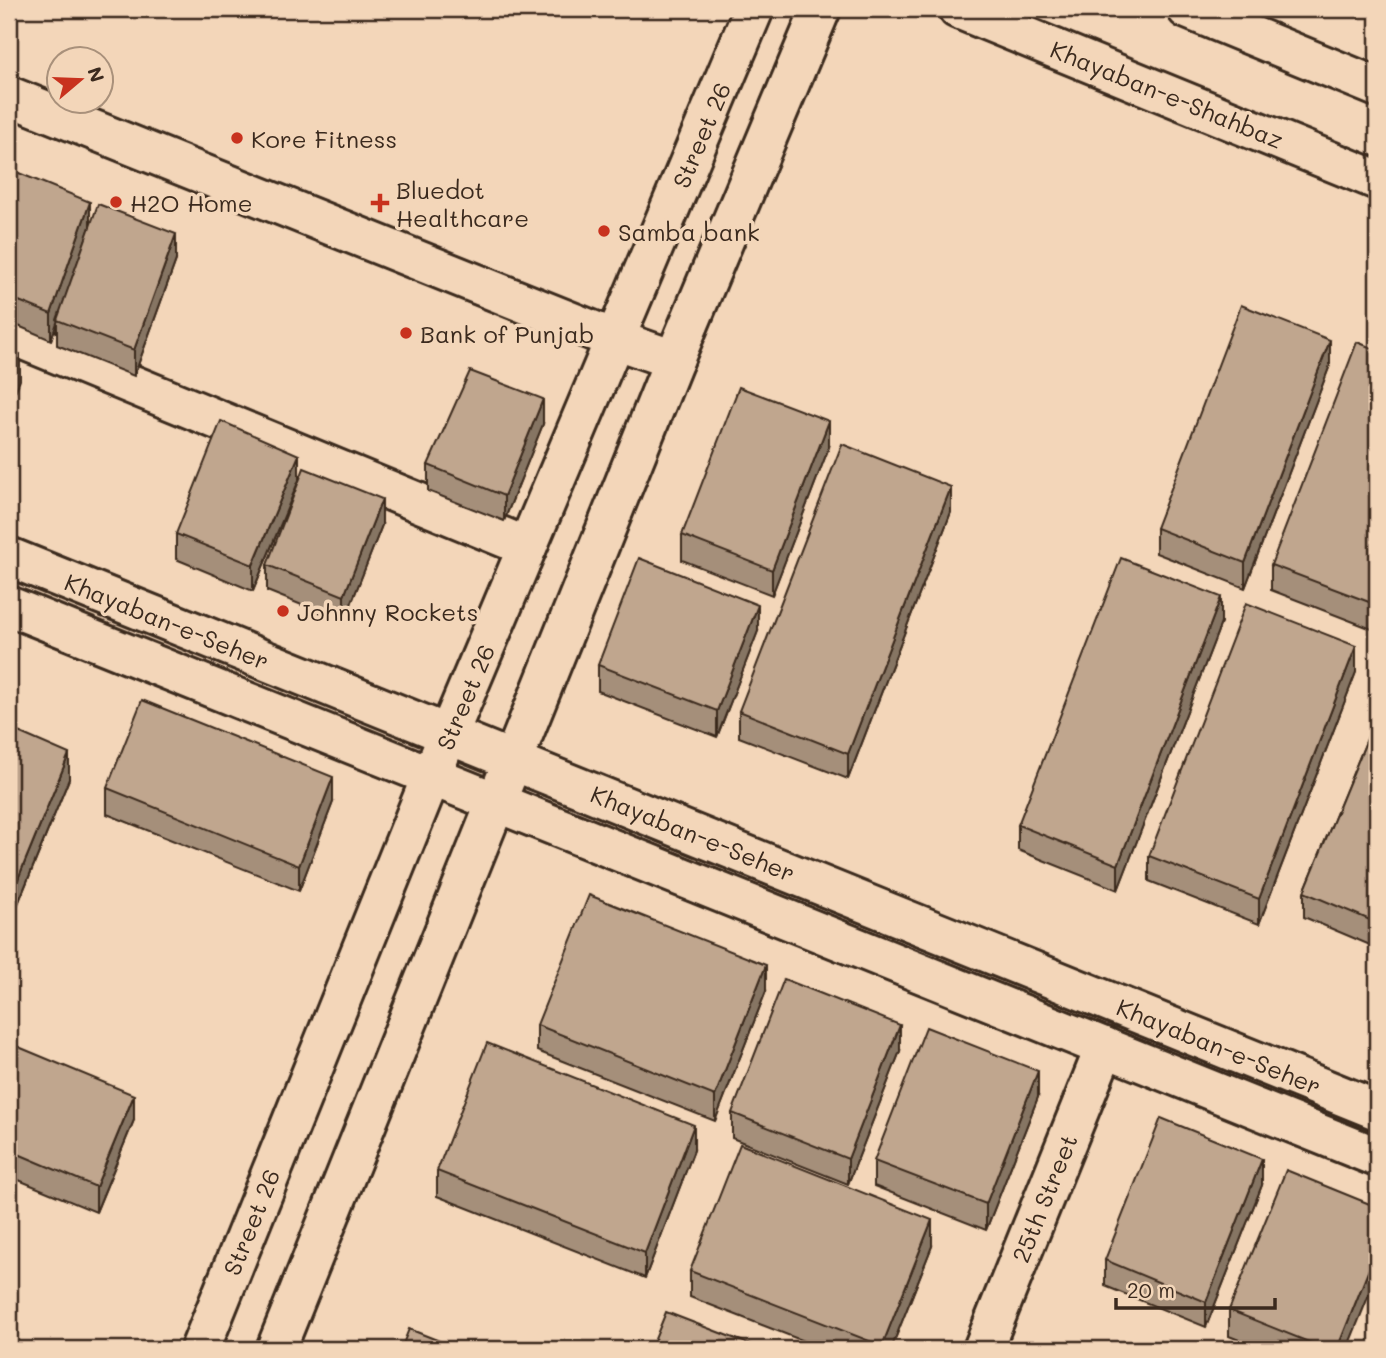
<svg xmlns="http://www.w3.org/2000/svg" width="1386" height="1358" viewBox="0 0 1386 1358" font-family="Mali,sans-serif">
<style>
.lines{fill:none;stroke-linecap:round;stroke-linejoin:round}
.minor-casing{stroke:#3b2a1e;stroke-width:44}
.major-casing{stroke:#3b2a1e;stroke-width:44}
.minor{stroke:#f3d6b9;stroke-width:38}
.major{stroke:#f3d6b9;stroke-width:38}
.wall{fill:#a58f7a;stroke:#3b2a1e;stroke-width:2}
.shaded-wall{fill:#867463;stroke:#3b2a1e;stroke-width:2}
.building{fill:#c0a68e;stroke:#3b2a1e;stroke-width:2}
.poi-dot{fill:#c8321e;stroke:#f3d6b9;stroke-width:2.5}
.labels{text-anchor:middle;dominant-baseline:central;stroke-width:7;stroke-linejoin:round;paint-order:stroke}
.street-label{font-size:24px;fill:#3b2a1e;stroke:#f3d6b9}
.poi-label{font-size:24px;fill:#3b2a1e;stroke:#f3d6b9;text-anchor:start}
</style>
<rect width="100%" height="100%" fill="#f3d6b9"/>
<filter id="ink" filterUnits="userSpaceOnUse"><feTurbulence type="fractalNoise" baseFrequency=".0143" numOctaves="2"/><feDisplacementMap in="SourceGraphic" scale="14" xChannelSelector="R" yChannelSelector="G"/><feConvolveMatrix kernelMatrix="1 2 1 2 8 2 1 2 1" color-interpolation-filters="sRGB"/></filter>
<g filter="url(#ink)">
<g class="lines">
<defs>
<g id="minor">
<path d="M 9,96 L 614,339 L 674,360"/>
<path d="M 9,334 L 527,547"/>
<path d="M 9,557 L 1377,1110"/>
<path d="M 9,606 L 1377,1157"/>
<path d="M 983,1349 L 1105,1047"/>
</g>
<g id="major">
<path d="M 958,9 L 1377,180"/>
<path d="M 1187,9 L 1377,87"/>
<path d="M 200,1349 L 448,735 L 754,9"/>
<path d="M 276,1349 L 674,360 L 821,9"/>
</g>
</defs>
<use href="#minor" class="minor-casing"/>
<use href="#major" class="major-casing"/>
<use href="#minor" class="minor"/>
<use href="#major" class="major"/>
</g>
<g class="wall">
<path d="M 9,169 L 90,224 L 176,260 L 134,376 L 57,345 L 57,321 L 51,340 L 9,322 Z"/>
<path d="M 1377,350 L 1377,631 L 1271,590 L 1271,565 Z"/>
<path d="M 1330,365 L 1245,588 L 1156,553 L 1156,528 Z"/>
<path d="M 543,424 L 504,521 L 428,491 L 428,465 Z"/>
<path d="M 829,447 L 772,595 L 682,560 L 682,535 Z"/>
<path d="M 299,480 L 253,591 L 176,559 L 176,534 Z"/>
<path d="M 951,512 L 848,779 L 739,737 L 739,711 Z"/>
<path d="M 382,525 L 344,622 L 267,591 L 267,565 Z"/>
<path d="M 1221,623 L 1118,890 L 1018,850 L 1018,825 Z"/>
<path d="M 758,631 L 717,737 L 598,691 L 598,665 Z"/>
<path d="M 1356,672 L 1259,924 L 1149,881 L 1149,856 Z"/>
<path d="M 1377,715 L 1377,948 L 1304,917 L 1304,892 Z"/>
<path d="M 9,728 L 69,779 L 15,911 L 9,909 Z"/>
<path d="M 107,788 L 333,802 L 299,891 L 107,814 Z"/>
<path d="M 766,991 L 715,1121 L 537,1051 L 537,1025 Z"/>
<path d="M 9,1043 L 134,1120 L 96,1212 L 9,1176 Z"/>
<path d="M 900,1051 L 848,1184 L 732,1138 L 732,1113 Z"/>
<path d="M 1038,1097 L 986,1230 L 874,1186 L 874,1161 Z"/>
<path d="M 694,1150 L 645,1278 L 437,1196 L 437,1171 Z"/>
<path d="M 1262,1185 L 1206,1327 L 1105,1286 L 1105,1260 Z"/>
<path d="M 932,1246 L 891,1349 L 824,1349 L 690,1297 L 690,1271 Z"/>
<path d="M 1229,1310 L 1347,1349 L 1262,1349 L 1229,1336 Z"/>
</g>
<g class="shaded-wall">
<path d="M 90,202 L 90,227 L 51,340 L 51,314 Z"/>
<path d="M 176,234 L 176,260 L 134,376 L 134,350 Z"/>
<path d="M 1330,340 L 1330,365 L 1245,588 L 1245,563 Z"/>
<path d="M 20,354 L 20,380 L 9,407 L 9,381 Z"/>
<path d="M 543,399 L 543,424 L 504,521 L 504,496 Z"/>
<path d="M 829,421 L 829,447 L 772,595 L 772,570 Z"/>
<path d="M 299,455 L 299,480 L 253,591 L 253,565 Z"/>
<path d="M 951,487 L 951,512 L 848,779 L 848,754 Z"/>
<path d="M 382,499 L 382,525 L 344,622 L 344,596 Z"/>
<path d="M 1221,597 L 1221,623 L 1118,890 L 1118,865 Z"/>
<path d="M 758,605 L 758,631 L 717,737 L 717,711 Z"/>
<path d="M 1356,646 L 1356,672 L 1259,924 L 1259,899 Z"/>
<path d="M 69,754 L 69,779 L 15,911 L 15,886 Z"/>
<path d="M 333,777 L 333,802 L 299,891 L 299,866 Z"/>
<path d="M 766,965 L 766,991 L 715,1121 L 715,1096 Z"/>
<path d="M 900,1025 L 900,1051 L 848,1184 L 848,1159 Z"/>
<path d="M 1038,1071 L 1038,1097 L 986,1230 L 986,1204 Z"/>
<path d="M 134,1095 L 134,1120 L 96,1212 L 96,1187 Z"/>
<path d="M 694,1125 L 694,1150 L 645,1278 L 645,1253 Z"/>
<path d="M 1262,1159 L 1262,1185 L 1206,1327 L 1206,1302 Z"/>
<path d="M 932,1220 L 932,1246 L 891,1349 L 882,1349 L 882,1346 Z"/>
<path d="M 1377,1249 L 1377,1275 L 1347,1349 L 1337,1349 Z"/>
</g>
<g class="building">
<path d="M 9,169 L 90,202 L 51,314 L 9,297 Z"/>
<path d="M 98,204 L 176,234 L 134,350 L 57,320 Z"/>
<path d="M 1241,305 L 1330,340 L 1245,563 L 1156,528 Z"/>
<path d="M 1357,342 L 1377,350 L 1377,605 L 1271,565 Z"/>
<path d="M 9,350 L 20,354 L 9,381 Z"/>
<path d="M 470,371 L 543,399 L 504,496 L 428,465 Z"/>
<path d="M 739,387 L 829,421 L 772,570 L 682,535 Z"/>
<path d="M 221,421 L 299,455 L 253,565 L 176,534 Z"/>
<path d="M 842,444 L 951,487 L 848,754 L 739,711 Z"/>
<path d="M 304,468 L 382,499 L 344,596 L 267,565 Z"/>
<path d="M 639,558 L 758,605 L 717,711 L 598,665 Z"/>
<path d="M 1121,558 L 1221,597 L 1118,865 L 1018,825 Z"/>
<path d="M 1246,603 L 1356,646 L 1259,899 L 1149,856 Z"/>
<path d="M 142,700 L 333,777 L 299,866 L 107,788 Z"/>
<path d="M 1377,715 L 1377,923 L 1304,892 Z"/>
<path d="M 9,728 L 69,754 L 15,886 L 9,883 Z"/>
<path d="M 589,895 L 766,965 L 715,1096 L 537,1025 Z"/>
<path d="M 784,979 L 900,1025 L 848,1159 L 732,1113 Z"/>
<path d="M 926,1027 L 1038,1071 L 986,1204 L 874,1161 Z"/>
<path d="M 9,1043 L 134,1095 L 96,1187 L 9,1150 Z"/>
<path d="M 487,1043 L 694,1125 L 645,1253 L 437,1171 Z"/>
<path d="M 1161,1118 L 1262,1159 L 1206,1302 L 1105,1260 Z"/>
<path d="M 740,1144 L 932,1220 L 882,1346 L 690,1271 Z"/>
<path d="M 1286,1170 L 1377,1207 L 1377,1249 L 1337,1349 L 1326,1349 L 1229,1310 Z"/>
<path d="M 666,1312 L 762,1349 L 651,1349 Z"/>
<path d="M 409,1329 L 460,1349 L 401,1349 Z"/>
</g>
</g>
<g class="poi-dot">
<circle cx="237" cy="138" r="7"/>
<circle cx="116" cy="202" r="7"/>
<path d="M376.5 192.5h7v7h7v7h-7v7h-7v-7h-7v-7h7z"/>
<circle cx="604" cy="231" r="7"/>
<circle cx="406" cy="333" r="7"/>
<circle cx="283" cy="611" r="7"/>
</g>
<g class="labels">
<g class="street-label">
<text transform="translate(1167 94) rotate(22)">Khayaban-e-Shahbaz</text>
<text transform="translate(701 135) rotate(-67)">Street 26</text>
<text transform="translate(167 621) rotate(22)">Khayaban-e-Seher</text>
<text transform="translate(465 697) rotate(-67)">Street 26</text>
<text transform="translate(693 833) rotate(22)">Khayaban-e-Seher</text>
<text transform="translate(1219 1046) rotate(22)">Khayaban-e-Seher</text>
<text transform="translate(1044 1198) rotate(-68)">25th Street</text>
<text transform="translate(251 1222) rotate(-68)">Street 26</text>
</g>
<g class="poi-label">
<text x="251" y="138">Kore Fitness</text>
<text x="396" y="189">Bluedot<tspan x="396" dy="28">Healthcare</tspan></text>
<text x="130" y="202">H2O Home</text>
<text x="618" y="231">Samba bank</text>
<text x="420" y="333">Bank of Punjab</text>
<text x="297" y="611">Johnny Rockets</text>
</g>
</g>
<rect width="1386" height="1358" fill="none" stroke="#f3d6b9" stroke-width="35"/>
<rect x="18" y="18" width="1351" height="1323" fill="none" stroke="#3b2a1e" stroke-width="2.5" filter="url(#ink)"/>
<g transform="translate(80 80) rotate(71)"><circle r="33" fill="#f3d6b9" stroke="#a9917b" stroke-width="2"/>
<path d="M0-5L12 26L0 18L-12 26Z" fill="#c8321e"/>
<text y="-10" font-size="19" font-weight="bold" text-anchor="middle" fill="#3b2a1e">N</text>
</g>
<path d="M1116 1298v10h159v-10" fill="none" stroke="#3b2a1e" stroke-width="3.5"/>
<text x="1127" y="1298" font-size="21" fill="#3b2a1e" stroke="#f3d6b9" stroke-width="5" paint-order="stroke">20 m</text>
</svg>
